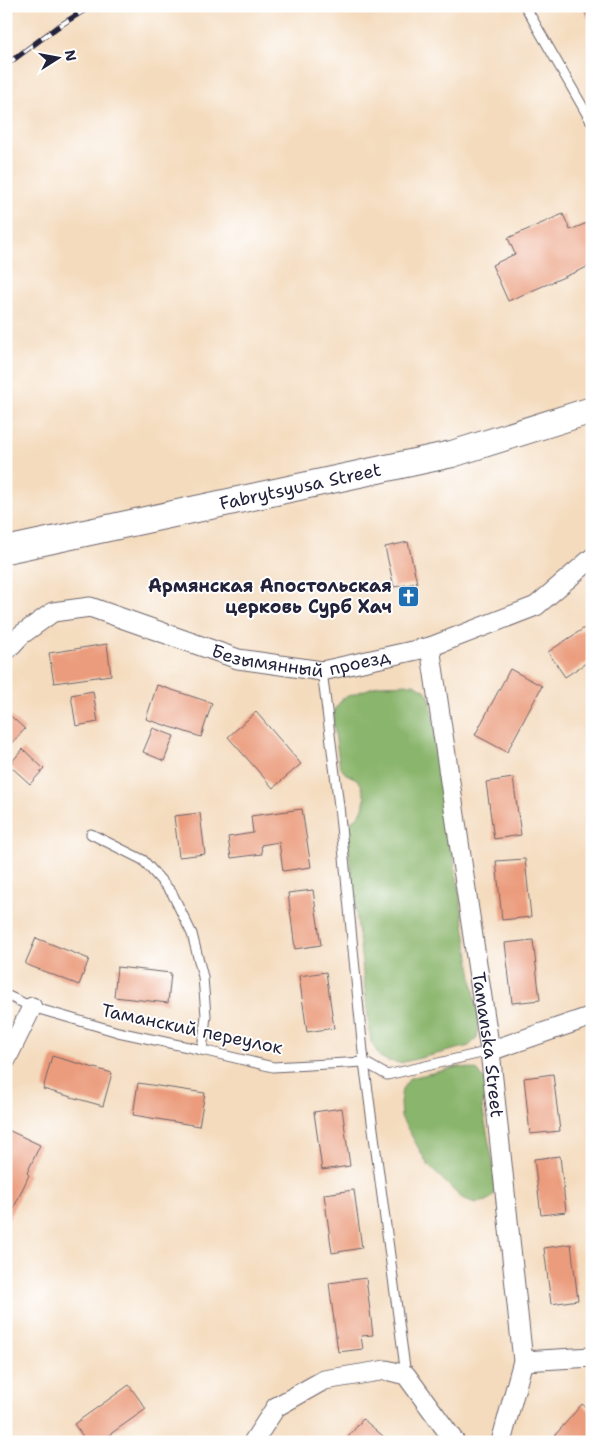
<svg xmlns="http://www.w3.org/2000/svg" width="598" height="1448" viewBox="0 0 598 1448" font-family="'Shantell Sans',sans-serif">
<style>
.forest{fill:#8ab56c;stroke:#566c54}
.building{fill:#eb9c7d}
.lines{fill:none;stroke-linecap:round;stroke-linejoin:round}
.lane-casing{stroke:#6c6369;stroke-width:11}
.street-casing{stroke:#6c6369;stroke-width:21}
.secondary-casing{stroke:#6c6369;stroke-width:28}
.lane{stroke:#fff;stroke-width:9}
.street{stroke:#fff;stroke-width:19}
.secondary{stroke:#fff;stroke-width:26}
.rail-casing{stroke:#22223b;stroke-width:5.5}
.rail{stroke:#fff;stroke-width:4;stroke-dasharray:11;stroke-linecap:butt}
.labels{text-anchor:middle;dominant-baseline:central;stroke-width:4;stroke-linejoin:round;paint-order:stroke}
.street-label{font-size:18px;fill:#22223b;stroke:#fff}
.poi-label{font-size:18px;font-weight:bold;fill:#22223b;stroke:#fff;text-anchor:end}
</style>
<rect width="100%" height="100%" fill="#fff"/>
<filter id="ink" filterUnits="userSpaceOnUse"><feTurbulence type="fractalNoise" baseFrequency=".02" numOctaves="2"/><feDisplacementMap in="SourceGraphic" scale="10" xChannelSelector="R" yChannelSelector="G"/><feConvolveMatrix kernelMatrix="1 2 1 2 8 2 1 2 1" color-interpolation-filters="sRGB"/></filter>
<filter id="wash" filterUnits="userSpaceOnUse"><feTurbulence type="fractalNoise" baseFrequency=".0096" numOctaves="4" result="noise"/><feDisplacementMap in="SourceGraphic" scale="20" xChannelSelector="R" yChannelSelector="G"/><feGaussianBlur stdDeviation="1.12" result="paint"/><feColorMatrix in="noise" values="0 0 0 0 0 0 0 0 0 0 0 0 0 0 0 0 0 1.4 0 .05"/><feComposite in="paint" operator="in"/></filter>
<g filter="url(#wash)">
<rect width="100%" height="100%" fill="#f4dbbe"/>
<g class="forest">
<path d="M 414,684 L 425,690 L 430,698 L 479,1024 L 477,1038 L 469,1046 L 400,1063 L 388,1061 L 380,1057 L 371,1042 L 348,842 L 349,831 L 351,821 L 359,816 L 363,808 L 365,798 L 361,784 L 355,778 L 346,774 L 340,767 L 333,721 L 335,709 L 343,698 L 379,685 Z"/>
<path d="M 459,1067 L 468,1068 L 478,1071 L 486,1082 L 487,1088 L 482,1107 L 494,1168 L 495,1190 L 493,1196 L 487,1201 L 475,1203 L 462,1198 L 457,1194 L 428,1165 L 401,1117 L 400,1103 L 402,1089 L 410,1078 Z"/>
</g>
<g id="blocks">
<g class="building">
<path d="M 582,6 L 592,6 L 592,26 Z"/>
<path d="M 563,214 L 570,230 L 592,221 L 592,265 L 508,301 L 492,265 L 515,254 L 508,238 Z"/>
<path d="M 408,542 L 417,583 L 394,587 L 385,547 Z"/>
<path d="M 592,623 L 592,659 L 565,677 L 548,652 Z"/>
<path d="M 107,644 L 111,675 L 54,683 L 49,653 Z"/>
<path d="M 510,669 L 542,686 L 507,752 L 475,735 Z"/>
<path d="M 157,685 L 212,703 L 201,737 L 146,719 Z"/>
<path d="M 93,691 L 98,722 L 76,726 L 71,695 Z"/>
<path d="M 6,712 L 25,729 L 6,749 Z"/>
<path d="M 256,712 L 301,764 L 273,788 L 228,737 Z"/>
<path d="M 153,728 L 174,736 L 164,761 L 143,752 Z"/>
<path d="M 23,749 L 44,769 L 30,784 L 9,765 Z"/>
<path d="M 513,778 L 521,835 L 494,839 L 486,782 Z"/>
<path d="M 302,809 L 311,867 L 283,871 L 279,842 L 261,845 L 262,854 L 231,858 L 228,837 L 253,833 L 251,816 Z"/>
<path d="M 200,813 L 205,854 L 179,857 L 174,816 Z"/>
<path d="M 525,859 L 531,917 L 502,920 L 496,861 Z"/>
<path d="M 313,890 L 321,945 L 295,949 L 288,893 Z"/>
<path d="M 36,938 L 89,959 L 79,985 L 25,964 Z"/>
<path d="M 533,940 L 540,1000 L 512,1003 L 505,943 Z"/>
<path d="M 117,967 L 171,973 L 168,1003 L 114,997 Z"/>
<path d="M 326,972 L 334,1028 L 307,1032 L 299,976 Z"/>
<path d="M 52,1056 L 112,1073 L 103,1106 L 43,1089 Z"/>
<path d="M 553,1074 L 560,1131 L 530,1134 L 524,1078 Z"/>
<path d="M 138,1083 L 205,1093 L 199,1126 L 133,1115 Z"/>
<path d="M 342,1108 L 350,1166 L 322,1170 L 314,1112 Z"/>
<path d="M 6,1129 L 40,1145 L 27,1173 L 29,1175 L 6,1225 Z"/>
<path d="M 560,1156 L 566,1212 L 541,1215 L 534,1159 Z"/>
<path d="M 354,1190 L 362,1248 L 332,1253 L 324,1194 Z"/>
<path d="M 571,1244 L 578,1300 L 551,1304 L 544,1248 Z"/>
<path d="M 366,1278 L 373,1335 L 361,1336 L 363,1349 L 338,1352 L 329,1283 Z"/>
<path d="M 129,1385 L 146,1409 L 99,1442 L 87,1442 L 74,1424 Z"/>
<path d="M 582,1404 L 592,1412 L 592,1442 L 549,1442 Z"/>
<path d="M 363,1419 L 390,1442 L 344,1442 Z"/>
</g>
</g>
</g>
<g filter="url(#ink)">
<use href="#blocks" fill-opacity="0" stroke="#6c6369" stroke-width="1"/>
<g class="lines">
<defs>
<g id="lane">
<path d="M 525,6 L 592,123"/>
<path d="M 322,671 L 339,806 L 364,1062 L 406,1375"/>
<path d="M 91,834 L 143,860 L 172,893 L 192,934 L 203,977 L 206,1016 L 202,1050"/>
<path d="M 6,995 L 32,1007 L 118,1032 L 202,1050 L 273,1067 L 364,1062 L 387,1075 L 490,1051"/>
</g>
<g id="street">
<path id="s1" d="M 430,647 L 490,1051 L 523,1361 L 501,1442"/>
<path id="s2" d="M 6,651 L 21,635 L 53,612 L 90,607 L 238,659 L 322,671 L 430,647 L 536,606 L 592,558"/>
<path d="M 490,1051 L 592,1016"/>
<path d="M 6,1060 L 32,1007"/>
<path d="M 523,1361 L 592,1357"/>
<path d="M 253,1442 L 276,1407 L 324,1380 L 386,1370 L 406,1375 L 455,1442"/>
</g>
<g id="secondary">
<path id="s3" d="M 6,550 L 452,454 L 592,410"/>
</g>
</defs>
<use href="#lane" class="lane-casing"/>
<use href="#street" class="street-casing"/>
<use href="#secondary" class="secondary-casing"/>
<use href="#lane" class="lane"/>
<use href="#street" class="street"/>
<use href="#secondary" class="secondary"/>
<defs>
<path id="rail" d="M 6,65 L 56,28 L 91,6"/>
</defs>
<use href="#rail" class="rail-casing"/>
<use href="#rail" class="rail"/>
</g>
</g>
<defs>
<symbol id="church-square" viewBox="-11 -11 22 22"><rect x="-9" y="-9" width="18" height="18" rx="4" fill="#1f6fb2" stroke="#fff"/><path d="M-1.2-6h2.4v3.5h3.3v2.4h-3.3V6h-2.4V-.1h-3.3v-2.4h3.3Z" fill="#fff"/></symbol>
</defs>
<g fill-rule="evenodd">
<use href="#church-square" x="396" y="584" width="25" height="25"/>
</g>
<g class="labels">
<g class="street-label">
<text stroke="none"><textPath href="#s3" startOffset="301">Fabrytsyusa Street</textPath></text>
<text stroke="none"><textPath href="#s2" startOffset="319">Безымянный проезд</textPath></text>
<text transform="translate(192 1029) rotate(12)">Таманский переулок</text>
<text stroke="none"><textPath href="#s1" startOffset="402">Tamanska Street</textPath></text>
</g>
<g class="poi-label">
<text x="392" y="586">Армянская Апостольская<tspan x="392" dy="21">церковь Сурб Хач</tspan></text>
</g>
</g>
<rect width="598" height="1448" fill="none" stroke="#fff" stroke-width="25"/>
<g transform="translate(58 58) rotate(79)" stroke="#ffffff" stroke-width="4" paint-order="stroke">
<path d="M0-4L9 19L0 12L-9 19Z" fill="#22223b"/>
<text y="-8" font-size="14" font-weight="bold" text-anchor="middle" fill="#22223b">N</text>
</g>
</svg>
